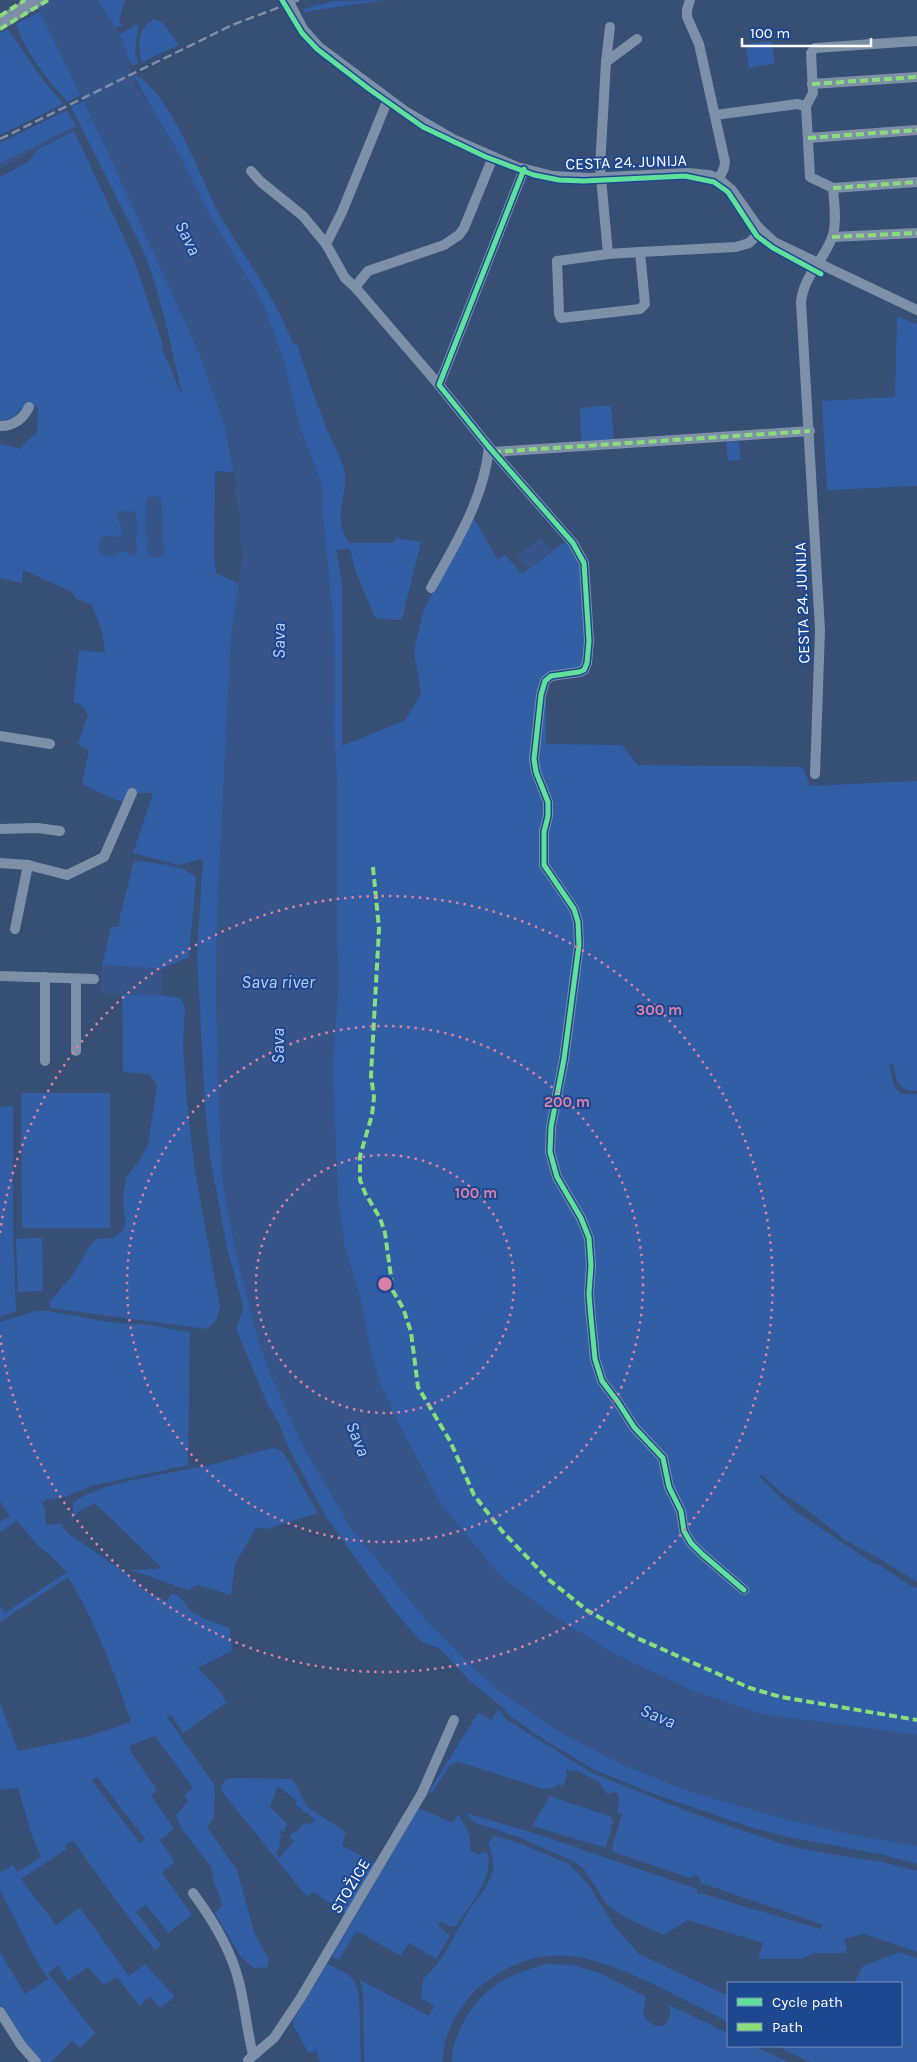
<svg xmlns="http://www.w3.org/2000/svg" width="917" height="2062" viewBox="0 0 917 2062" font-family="Karla,sans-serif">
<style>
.green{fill:#315ea5;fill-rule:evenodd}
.water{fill:#375589}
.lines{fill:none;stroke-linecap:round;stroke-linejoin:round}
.stream{stroke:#375589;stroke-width:2.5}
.minor{stroke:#7e8fa8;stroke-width:10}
.major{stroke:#7e8ea7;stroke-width:14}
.rail{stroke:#7f8fa7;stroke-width:2.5;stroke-dasharray:9 4;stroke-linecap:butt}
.quiet{stroke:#8add7b;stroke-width:4;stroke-dasharray:8 4;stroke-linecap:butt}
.cycleway-casing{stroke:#1d478f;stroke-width:8}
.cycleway{stroke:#60e19b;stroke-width:5}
.ring{fill:none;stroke:#dd80a5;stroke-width:2.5;stroke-dasharray:2.5 5}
.labels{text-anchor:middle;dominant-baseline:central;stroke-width:4;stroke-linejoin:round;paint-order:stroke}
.street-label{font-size:16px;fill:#fff;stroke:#1d478f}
.water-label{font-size:18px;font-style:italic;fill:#b8cff4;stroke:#1d478f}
.centre{fill:#dd80a5;stroke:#1d478f;stroke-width:2.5}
.ring-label{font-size:15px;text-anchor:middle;font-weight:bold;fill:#dd80a5;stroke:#1d478f;stroke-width:4;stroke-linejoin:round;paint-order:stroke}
</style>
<rect width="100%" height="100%" fill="#374e75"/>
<g class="green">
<path d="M 97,0 L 125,0 L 119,19 L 122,25 L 115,28 Z"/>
<path d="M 384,0 L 304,12 L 303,9 L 333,1 Z"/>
<path d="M 40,12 L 81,95 L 68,102 C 47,80 26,53 16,24 Z"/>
<path d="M 154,19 L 163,23 L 179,45 L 142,62 C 137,45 138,28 154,19 Z"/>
<path d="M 136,24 L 138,26 L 135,51 L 138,64 L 133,66 L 129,61 L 119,35 Z"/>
<path d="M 8,29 L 43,80 L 63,104 L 0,135 L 0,33 Z"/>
<path d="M 772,41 L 775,63 L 749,68 L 745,44 Z"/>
<path d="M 136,75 C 172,96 200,177 220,215 C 245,259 276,297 293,344 L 297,344 C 306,372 315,400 326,427 C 331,441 340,455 344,469 C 350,496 330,516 349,543 L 393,543 L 396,538 L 421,542 L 402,619 C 394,622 386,616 376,619 L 356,573 L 350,549 L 336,550 L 342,581 L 342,746 L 405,720 L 414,706 L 421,692 L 415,659 L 415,646 L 424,609 L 473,517 L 498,560 L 505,555 L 522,574 L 563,543 L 570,544 L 579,565 L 585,641 L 584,677 L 552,678 L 546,684 L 546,744 L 622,745 L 638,765 L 803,767 L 810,786 L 917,781 L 917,1091 C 900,1092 896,1080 893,1065 L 889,1064 L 894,1086 L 901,1094 L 917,1094 L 917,1582 L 880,1559 L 845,1540 L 805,1508 L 780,1492 L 762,1475 L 759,1476 L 795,1511 L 876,1565 L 878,1564 L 911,1586 L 917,1588 L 917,1735 L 760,1714 L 691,1690 L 614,1654 L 551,1614 L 500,1576 L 441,1504 L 397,1421 L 379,1380 L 372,1358 L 360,1298 L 344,1244 L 338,1197 L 333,1086 L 333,1056 L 339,980 L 337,944 L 337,786 L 334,730 L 335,665 L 332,608 L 323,519 L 322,485 L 300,428 L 274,333 L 265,309 L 253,286 L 214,223 L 134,76 Z"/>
<path d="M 84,101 L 171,288 L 201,358 L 225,426 L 234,472 L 215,471 L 214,556 L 216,573 L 239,584 L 231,639 L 217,918 L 218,1055 L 221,1156 L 224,1189 L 236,1253 L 258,1339 L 271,1376 L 349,1525 L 431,1626 L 621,1764 L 692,1792 L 782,1818 L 850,1834 L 917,1846 L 917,1864 L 880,1854 L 788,1837 L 753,1828 L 651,1793 L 593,1769 L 546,1741 L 511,1717 L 502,1707 L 470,1681 L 439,1648 L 423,1643 L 415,1635 L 395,1612 L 328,1520 L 288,1447 L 279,1423 L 267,1403 L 236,1329 L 243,1310 L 243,1305 L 227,1248 L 210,1157 L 205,1108 L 197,953 L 203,859 L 178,865 L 133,853 L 153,793 L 137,793 L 131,805 L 111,798 L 82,784 L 89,750 L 78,744 L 88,715 L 80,704 L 73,702 L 79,650 L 105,653 L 102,631 L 92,605 L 75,598 L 72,592 L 23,570 L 22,583 L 0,578 L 0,444 L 22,449 L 23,445 L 37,432 L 38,408 L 30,404 L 27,411 L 22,408 L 12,418 L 0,421 L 0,177 L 28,162 L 38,149 L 74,131 L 133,257 L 163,345 L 161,346 L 183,398 C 171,348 162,297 143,250 L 71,107 Z"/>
<path d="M 67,110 L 76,126 L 0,164 L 0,143 Z"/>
<path d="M 897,316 L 917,324 L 917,486 L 827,490 L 822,401 L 895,397 Z"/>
<path d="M 611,405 L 614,439 L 581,441 L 580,408 Z"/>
<path d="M 739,441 L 741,460 L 728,461 L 726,442 Z"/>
<path d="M 134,861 C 149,862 187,865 196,878 L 189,957 L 162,969 L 102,965 L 111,927 L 119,927 L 120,916 Z"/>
<path d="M 122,994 L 161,995 L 180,998 L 185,1006 L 183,1045 L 186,1093 L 195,1171 L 220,1307 L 216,1320 L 207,1329 L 50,1308 L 49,1303 L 51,1300 L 74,1273 L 91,1244 L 97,1239 L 113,1238 L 123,1230 L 125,1223 L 123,1198 L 126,1178 L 141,1158 L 148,1145 L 157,1084 L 149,1074 L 123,1072 Z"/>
<path d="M 21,1093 L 110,1093 L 110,1228 L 22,1228 Z"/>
<path d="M 13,1106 L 13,1229 L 16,1312 L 0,1316 L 0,1107 Z"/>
<path d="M 42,1238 L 43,1291 L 18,1292 L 16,1239 Z"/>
<path d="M 35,1311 L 49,1311 L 108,1322 L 149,1325 L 190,1332 L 188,1465 L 91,1486 L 68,1496 L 46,1500 L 42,1503 L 45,1509 L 46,1525 L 63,1524 L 63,1528 L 69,1534 L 126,1573 L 145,1591 L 167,1601 L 171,1594 C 184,1595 184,1606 192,1612 C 199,1618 220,1624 230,1628 L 232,1651 L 198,1668 L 215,1685 L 227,1702 L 183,1733 L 171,1715 L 167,1717 L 213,1783 L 215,1789 L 214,1817 L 207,1827 L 237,1870 L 254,1932 L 269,1960 L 268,1967 L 254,1968 L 240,1956 L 215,1913 L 223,1905 L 214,1882 L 211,1867 L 181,1828 L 176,1815 L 188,1801 L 184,1795 L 193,1788 L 155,1736 L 131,1745 L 129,1749 L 157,1790 L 151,1795 L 174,1829 L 160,1840 L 175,1862 L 162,1873 L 192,1915 L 168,1933 L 146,1905 L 136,1912 L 161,1945 L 155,1950 L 129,1918 L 73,1841 L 65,1845 L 67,1849 L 21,1879 L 56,1925 L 80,1908 L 129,1976 L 145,1964 L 175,1997 L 160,2008 L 150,1996 L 140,2006 L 117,1977 L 104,1985 L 88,1967 L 68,1981 L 58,1965 L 48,1973 L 95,2033 L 80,2048 L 72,2041 L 51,2062 L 40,2062 L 26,2047 L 0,2005 L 0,1952 L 25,1994 L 48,1979 L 32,1953 L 0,1890 L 0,1872 L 13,1865 L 17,1872 L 41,1857 L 32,1836 L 18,1788 L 0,1790 L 0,1702 L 18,1751 L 86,1737 L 131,1722 C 114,1671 96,1623 68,1577 L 0,1622 L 0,1605 L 5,1613 L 67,1572 L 48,1553 L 38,1546 L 17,1521 L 0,1532 L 0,1522 L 10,1516 L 0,1501 L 0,1322 ZM 97,1777 L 145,1839 L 140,1843 L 92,1781 Z"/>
<path d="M 273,1448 L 278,1449 L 283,1452 L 318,1513 L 267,1529 L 256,1528 L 235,1564 L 231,1595 L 198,1585 L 188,1590 L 131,1570 L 156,1569 L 161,1567 L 95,1503 L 78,1512 L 72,1521 L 73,1503 C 99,1481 175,1473 210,1465 C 231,1461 251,1452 273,1448 Z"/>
<path d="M 498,1709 L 507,1720 L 592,1773 L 700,1816 L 789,1846 L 842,1856 L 883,1862 L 917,1871 L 917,1952 L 864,1934 L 844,1939 L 847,1949 L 845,1953 L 813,1953 L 802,1959 L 758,1959 L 763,1943 L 688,1920 L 664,1935 L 628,1919 L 608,1906 L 584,1869 L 573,1861 L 521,1838 L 473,1822 L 466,1813 L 537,1834 L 697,1889 L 697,1894 L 700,1893 L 820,1929 L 824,1925 L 701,1883 L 698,1875 L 690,1878 L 614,1852 L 612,1848 L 622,1814 L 617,1813 L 619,1798 L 616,1792 L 607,1794 L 598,1781 L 577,1771 L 566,1770 L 567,1776 L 563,1786 L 559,1784 L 554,1788 L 544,1789 L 458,1762 L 450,1765 L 433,1791 L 428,1793 L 478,1713 L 492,1720 Z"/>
<path d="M 232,1778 L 291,1779 L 296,1785 L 307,1807 L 346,1832 L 342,1845 L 375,1864 L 346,1913 L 313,1892 L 307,1897 L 220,1789 L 225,1780 ZM 279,1787 L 297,1801 L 295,1804 L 305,1813 L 306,1812 L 315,1820 L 311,1824 L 304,1823 L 296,1832 L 294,1831 L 289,1837 L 294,1842 L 279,1858 L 276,1853 L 279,1847 L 281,1835 L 278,1832 L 280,1830 L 284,1832 L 287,1824 L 270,1807 L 277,1788 Z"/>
<path d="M 550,1796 L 610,1816 L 613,1821 L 606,1848 L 532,1826 Z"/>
<path d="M 419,1808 L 453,1823 L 458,1814 L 470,1835 L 470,1850 L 479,1855 L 484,1852 L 488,1854 C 493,1880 469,1907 455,1927 L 449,1926 L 441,1921 L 438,1925 L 450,1936 L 436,1959 L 409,1943 L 401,1956 L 359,1932 L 355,1933 L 340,1959 L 335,1959 L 332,1956 Z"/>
<path d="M 495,1836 L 519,1843 L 569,1864 L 588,1884 L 615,1927 L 639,1954 L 728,1996 L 728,2022 C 686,2001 617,1961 571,1956 C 536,1952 501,1967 475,1991 C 458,2009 442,2036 443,2062 L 364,2062 L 363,1992 L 360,1980 L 429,2016 L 434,2006 L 421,1998 L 423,1979 C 444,1962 455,1932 470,1909 C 478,1897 490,1884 493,1869 C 494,1860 491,1851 488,1843 Z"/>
<path d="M 900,1952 L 917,1958 L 917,2062 L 810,2062 L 777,2046 L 901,2046 L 901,1983 L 854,1983 L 863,1966 Z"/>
<path d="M 327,1964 C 344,1972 354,1974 359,1993 L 361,2062 L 320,2062 L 316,2050 L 313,2052 L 308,2052 L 294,2027 L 293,2021 Z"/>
<path d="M 547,1964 L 572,1965 L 598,1972 L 646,1997 L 643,2013 C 652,2034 675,2028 669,2005 L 728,2033 L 728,2046 L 754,2046 L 788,2062 L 452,2062 C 451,2049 457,2036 462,2025 C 481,1987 508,1974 547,1964 Z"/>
</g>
<g class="water">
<path d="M 32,0 L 97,0 C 107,15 132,49 128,67 L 134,76 L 134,85 L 153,109 L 181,157 L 214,223 L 253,286 L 265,309 L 284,361 L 300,428 L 322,485 L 323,519 L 332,608 L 335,665 L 334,730 L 337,786 L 337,944 L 339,980 L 333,1056 L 333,1086 L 338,1197 L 344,1244 L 360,1298 L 372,1358 L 379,1380 L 397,1421 L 441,1504 L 500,1576 L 551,1614 L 614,1654 L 691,1690 L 760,1714 L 917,1735 L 917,1846 L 850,1834 L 782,1818 L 692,1792 L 621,1764 L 560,1732 L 494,1687 L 431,1626 L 349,1525 L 303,1446 L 271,1376 L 258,1339 L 236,1253 L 224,1189 L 221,1156 L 216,996 L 217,918 L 231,639 L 243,550 L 239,540 L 240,514 L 235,492 L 236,482 L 230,447 L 225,426 L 201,358 L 91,114 L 40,12 Z"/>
<path d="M 155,496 L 161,499 L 162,504 L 163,544 L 165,547 L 163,555 L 156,558 L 150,557 L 147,552 L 148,536 L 145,532 L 146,501 L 148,497 Z"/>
<path d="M 115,511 L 135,511 L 139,530 C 135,535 135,544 138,550 L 134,556 L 131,556 L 127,552 L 122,551 L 110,557 L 100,553 C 97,544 99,539 106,535 L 118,537 L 122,536 L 121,526 Z"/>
<path d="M 541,537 L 552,550 L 527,569 L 517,557 Z"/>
<path d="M 102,965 L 162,969 L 161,995 L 100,993 Z"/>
</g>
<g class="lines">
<g class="stream">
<path d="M 87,121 L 95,117"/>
<path d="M 0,167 L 75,127"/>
</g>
<g class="minor">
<path d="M 288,0 L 303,29 L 319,47 L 405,111 L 453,139 L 517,167 L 553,176 L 589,178 L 688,173 L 709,175 L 719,179 L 732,190 L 758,227 L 774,242 L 917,310"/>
<path d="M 690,0 L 687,10 L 687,17 L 699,44 L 725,162 L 724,168 L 719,179"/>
<path d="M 606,62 L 610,27"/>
<path d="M 812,84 L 917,77"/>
<path d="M 715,115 L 797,104 L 806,106"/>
<path d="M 808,138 L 917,130"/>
<path d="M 524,169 L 439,385 L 489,447 L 573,543 L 584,563 L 589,641 L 587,663 L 584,670 L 579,672 L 551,676 L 545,681 L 541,695 L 534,759 L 536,772 L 548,802 L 548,816 L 544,832 L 544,865 L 574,909 L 578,922 L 579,945 L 564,1059 L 551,1127 L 550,1152 L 557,1177 L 581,1218 L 589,1238 L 591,1265 L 589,1294 L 591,1318 L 595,1359 L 602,1381 L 618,1402 L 634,1427 L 663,1458 L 669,1487 L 681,1511 L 684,1531 L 691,1543 L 702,1554 L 744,1590"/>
<path d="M 251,171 L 261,182 L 303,216 L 326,244"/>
<path d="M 833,188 L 917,182"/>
<path d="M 832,237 L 917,233"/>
<path d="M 640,252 L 736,247 L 749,243 L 761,231"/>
<path d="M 608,254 L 557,261 L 559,314 L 561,318 L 640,309 L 645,304 L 640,252 L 608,254 L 600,167 L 606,62 L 637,39"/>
<path d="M 355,287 L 345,278 L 326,244 L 342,212 L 388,99"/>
<path d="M 439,385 L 355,287 L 368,271 L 444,245 L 459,235 L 464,228 L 493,157"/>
<path d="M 0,426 C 13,426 23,419 29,407"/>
<path d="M 493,452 L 810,431"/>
<path d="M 431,588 C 456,543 484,499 489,447"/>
<path d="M 0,736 L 50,744"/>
<path d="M 815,774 L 820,630 L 801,302 C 804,274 825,260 833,235 C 837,220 834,203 833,188 L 810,177 L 806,106 L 813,93 L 811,53 L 815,48 L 917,41"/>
<path d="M 0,829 L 37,828 L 60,831"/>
<path d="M 0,863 L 28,865 L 67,875 L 104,857 L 132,793"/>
<path d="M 15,929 L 28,865"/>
<path d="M 0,976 L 94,979"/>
<path d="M 76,979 L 76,1051"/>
<path d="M 45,1061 L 45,977"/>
<path d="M 193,1893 C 213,1920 231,1949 239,1982 C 245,2006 247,2031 253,2055"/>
<path d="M 0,2012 L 21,2045 L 36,2062"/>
<path d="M 248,2060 L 274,2038 L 300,1999 L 422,1793 L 454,1720"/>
</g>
<path class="major" d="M 0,23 L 37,0"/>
<path class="rail" d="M 0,139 L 232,25 L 299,0"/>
<g class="quiet">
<path d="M 0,16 L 25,0"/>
<path d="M 0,29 L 48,0"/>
<path d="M 812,84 L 917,77"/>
<path d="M 808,138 L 917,130"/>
<path d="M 833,188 L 917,182"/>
<path d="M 832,237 L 917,233"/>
<path d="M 493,452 L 810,431"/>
<path d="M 373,867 L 379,929 L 373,1038 L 371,1076 L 374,1097 L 372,1115 L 360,1156 L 360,1180 L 365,1193 L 380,1218 L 385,1233 L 393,1291 L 403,1308 L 411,1332 L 418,1387 L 450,1441 L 474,1495 L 502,1531 L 548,1579 L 588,1611 L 637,1638 L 750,1688 L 781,1697 L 917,1720"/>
</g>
<defs>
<g id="cycleway">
<path d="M 282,0 L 302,33 L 317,49 L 369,89 L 423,127 L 486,157 L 534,175 L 559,180 L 584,181 L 685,176 L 714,182 L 728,192 L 757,236 L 773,248 L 821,274"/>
<path d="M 524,169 L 439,385 L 489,447 L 573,543 L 584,563 L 589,641 L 587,663 L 584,670 L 579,672 L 551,676 L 545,681 L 541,695 L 534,759 L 536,772 L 548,802 L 548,816 L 544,832 L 544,865 L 574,909 L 578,922 L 579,945 L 564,1059 L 551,1127 L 550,1152 L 557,1177 L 581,1218 L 589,1238 L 591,1265 L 589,1294 L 591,1318 L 595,1359 L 602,1381 L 618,1402 L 634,1427 L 663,1458 L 669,1487 L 681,1511 L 684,1531 L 691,1543 L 702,1554 L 744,1590"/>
</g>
</defs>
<use href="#cycleway" class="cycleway-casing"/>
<use href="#cycleway" class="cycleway"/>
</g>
<g class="ring">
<circle cx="385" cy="1284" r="129"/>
<circle cx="385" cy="1284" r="258"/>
<path d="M0 1233A388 388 0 1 1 0 1335"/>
</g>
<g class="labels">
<g class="street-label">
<text transform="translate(626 162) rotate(-2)">CESTA 24. JUNIJA</text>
<text transform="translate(802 603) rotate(-92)">CESTA 24. JUNIJA</text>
<text transform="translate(350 1886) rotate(-59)">STOŽICE</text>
</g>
<g class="water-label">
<text transform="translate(188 238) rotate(64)">Sava</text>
<text transform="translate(279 641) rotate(-90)">Sava</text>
<text x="278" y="982">Sava river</text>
<text transform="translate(278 1046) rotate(-90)">Sava</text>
<text transform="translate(358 1439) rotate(68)">Sava</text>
<text transform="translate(658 1716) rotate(23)">Sava</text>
</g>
</g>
<circle cx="385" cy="1284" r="8" class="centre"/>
<g class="ring-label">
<text x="659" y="1015">300 m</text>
<text x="567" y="1107">200 m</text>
<text x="476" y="1198">100 m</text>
</g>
<rect x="727" y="1982" width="175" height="65" fill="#1d478f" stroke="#7791bc"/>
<rect x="737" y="1998" width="25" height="8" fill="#60e19b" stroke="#7791bc"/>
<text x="772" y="2007" font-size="15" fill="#ffffff">Cycle path</text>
<rect x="737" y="2023" width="25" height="8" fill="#8add7b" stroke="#7791bc"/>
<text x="772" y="2032" font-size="15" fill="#ffffff">Path</text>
<path d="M742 38v8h129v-8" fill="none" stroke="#ffffff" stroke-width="2.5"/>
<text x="750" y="38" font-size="15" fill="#ffffff" stroke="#1d478f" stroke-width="4" paint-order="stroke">100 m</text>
</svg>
